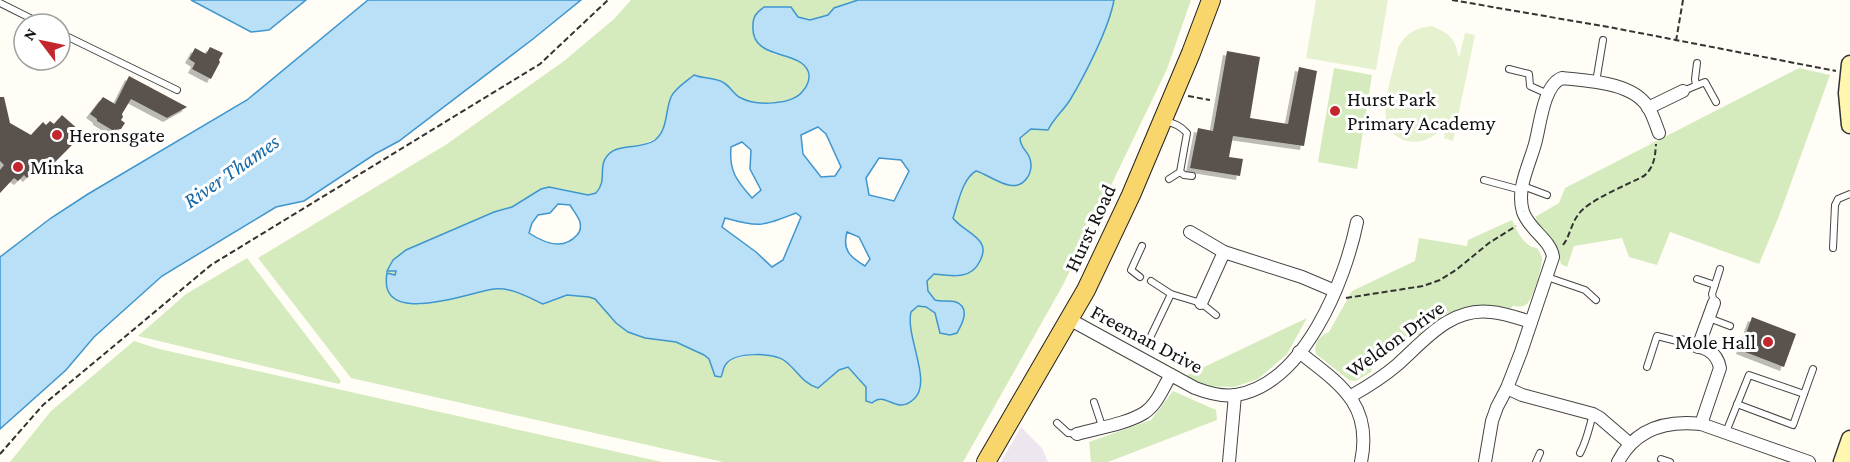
<svg xmlns="http://www.w3.org/2000/svg" width="1850" height="462" viewBox="0 0 1850 462" font-family="'Crimson Pro',serif">
<style>
.industrial{fill:#eee6ef}
.green{fill:#d5ebbd}
.pitch{fill:#e6f2cf}
.water{fill:#b9e0f7;stroke:#3f96cf;stroke-width:1.5;fill-rule:evenodd}
.building{fill:#5a524d;filter:url(#shadow)}
.lines{fill:none;stroke-linecap:round;stroke-linejoin:round}
.lane-casing{stroke:#444;stroke-width:8}
.street-casing{stroke:#444;stroke-width:14}
.secondary-casing{stroke:#333;stroke-width:19}
.primary-casing{stroke:#222;stroke-width:20}
.path{stroke:#333;stroke-width:2;stroke-dasharray:6 3;stroke-linecap:butt}
.lane{stroke:#fff;stroke-width:6}
.street{stroke:#fff;stroke-width:12}
.secondary{stroke:#fff6b0;stroke-width:16}
.primary{stroke:#f9d66b;stroke-width:18}
.poi-dot{fill:#c4262e;stroke:#fff;stroke-width:2}
.labels{text-anchor:middle;dominant-baseline:central;stroke-width:6;stroke-linejoin:round;paint-order:stroke}
.poi-label{font-size:21px;fill:#111;stroke:#fff;text-anchor:start}
.street-label{font-size:21px;fill:#111;stroke:#fff}
.water-label{font-size:22px;font-style:italic;fill:#1768a6;stroke:#fff}
</style>
<defs>
<filter id="shadow"><feDropShadow dx="-4" dy="4" stdDeviation="0" flood-color="#0004"/></filter>
</defs>
<rect width="100%" height="100%" fill="#fffdf5"/>
<path class="industrial" d="M 1021,427 L 1042,448 L 1048,462 L 1001,462 Z"/>
<g class="green">
<path d="M 631,0 L 858,0 L 834,8 L 828,15 L 810,20 L 798,17 L 793,9 L 773,54 C 782,56 794,57 801,62 C 806,66 809,71 808,78 C 806,105 760,108 741,98 C 734,94 729,88 723,82 L 671,96 L 664,127 L 657,138 L 639,146 L 618,148 L 603,161 L 602,183 L 596,193 L 588,195 L 549,187 L 541,189 L 512,207 L 494,212 L 461,227 L 388,271 L 396,270 L 396,275 L 419,305 L 496,289 L 514,291 L 543,304 L 567,295 L 589,297 L 595,299 L 616,323 L 645,338 L 676,342 L 704,355 L 723,373 C 725,361 731,359 743,357 C 755,354 774,352 785,361 C 798,371 800,381 818,388 L 839,370 L 848,367 L 877,399 L 880,398 L 897,405 L 919,369 L 909,327 L 911,312 L 921,305 L 935,313 L 939,331 L 955,302 L 935,300 C 930,293 919,278 933,274 C 940,272 952,276 959,277 L 956,222 L 953,218 C 958,204 962,179 976,171 L 1003,183 L 1028,155 L 1020,144 L 1020,138 L 1032,129 L 1047,130 C 1054,118 1063,111 1070,100 C 1085,75 1109,28 1114,0 L 1191,0 L 1167,69 L 1063,285 L 963,462 L 723,462 L 351,378 L 258,258 L 447,144 L 564,61 L 614,19 Z"/>
<path d="M 1334,68 L 1372,75 L 1357,169 L 1318,162 Z"/>
<path d="M 1799,68 L 1830,75 L 1779,216 L 1759,264 L 1670,232 L 1657,265 L 1629,257 L 1622,238 L 1574,246 L 1567,267 L 1561,264 L 1556,244 L 1541,228 L 1535,217 L 1559,203 L 1565,188 Z"/>
<path d="M 1512,220 C 1517,231 1524,247 1537,248 C 1538,250 1541,255 1542,257 C 1543,265 1533,299 1527,304 C 1522,308 1517,306 1512,306 L 1511,309 L 1485,305 L 1473,306 L 1444,315 L 1421,335 L 1408,336 L 1373,364 L 1371,372 L 1356,381 L 1349,380 L 1316,354 C 1313,344 1320,335 1329,332 L 1352,291 L 1415,261 L 1419,238 L 1467,246 L 1468,240 Z"/>
<path d="M 247,258 L 341,381 L 339,384 L 138,336 L 186,294 Z"/>
<path d="M 1307,318 L 1287,354 L 1258,379 L 1234,387 L 1203,386 L 1185,376 Z"/>
<path d="M 134,341 L 159,349 L 662,462 L 10,462 L 51,411 Z"/>
<path d="M 1173,391 L 1216,410 L 1217,420 L 1108,462 L 1091,462 L 1089,442 L 1151,420 Z"/>
</g>
<g class="pitch">
<path d="M 1316,0 L 1388,0 L 1376,70 L 1306,58 Z"/>
<path d="M 1432,26 C 1451,34 1455,39 1459,58 L 1465,33 L 1475,35 L 1453,141 L 1444,138 L 1446,122 C 1433,148 1392,150 1386,118 C 1383,101 1394,67 1398,48 C 1406,33 1415,28 1432,26 Z"/>
</g>
<g class="water">
<path d="M 191,0 L 306,0 L 269,30 L 251,32 Z"/>
<path d="M 368,0 L 581,0 L 533,39 L 399,141 L 375,154 L 304,201 L 276,207 L 162,276 L 94,337 L 66,370 L 0,429 L 0,257 L 51,218 L 88,194 L 247,100 Z"/>
<path d="M 858,0 L 1114,0 C 1109,28 1085,75 1070,100 C 1063,111 1054,118 1048,130 L 1031,129 L 1020,138 C 1020,148 1028,151 1030,159 C 1032,165 1031,173 1027,178 C 1014,197 991,175 976,171 C 962,179 958,204 953,218 C 960,228 975,233 981,243 C 985,249 983,255 980,261 C 971,280 952,276 934,274 L 927,281 L 928,291 L 935,300 C 942,302 949,300 956,302 C 971,308 962,324 957,333 L 950,335 L 940,333 L 935,313 L 926,307 L 918,306 L 911,312 C 905,336 933,382 914,399 C 896,416 886,390 872,403 L 866,401 L 866,387 L 848,367 L 839,370 L 818,388 C 803,384 797,370 785,361 C 774,352 735,352 726,364 C 723,367 723,373 721,377 L 715,376 L 709,359 L 704,355 L 676,342 L 645,338 L 628,332 L 616,323 L 595,299 L 589,297 L 567,295 L 543,304 C 528,297 511,287 494,289 C 469,292 377,329 387,273 L 395,275 L 396,271 L 387,271 L 393,260 L 406,250 L 494,212 L 512,207 L 541,189 L 549,187 L 588,195 L 596,193 C 607,181 599,169 605,159 C 615,141 640,151 655,140 C 668,130 665,111 671,97 C 674,89 687,81 694,75 C 703,79 717,77 724,83 C 731,87 734,95 741,98 C 756,106 791,105 802,92 C 807,87 811,78 808,71 C 799,49 750,61 753,25 C 753,16 757,12 764,7 L 791,7 L 798,17 L 810,20 L 828,15 L 834,8 ZM 818,127 L 826,134 L 841,167 L 835,176 L 821,177 L 803,154 L 801,135 ZM 742,142 L 751,150 L 750,169 L 761,190 L 752,198 C 736,180 729,171 731,147 ZM 879,158 L 901,160 L 909,171 L 894,201 L 869,195 L 866,178 ZM 558,204 L 570,205 C 573,210 578,216 580,222 C 581,227 580,232 577,235 C 563,251 544,243 529,233 L 532,223 L 538,215 L 550,213 ZM 796,213 L 801,217 L 783,260 L 772,267 L 756,252 L 722,227 L 725,218 C 761,228 762,226 796,213 ZM 847,232 L 859,237 L 870,259 L 865,266 C 850,257 842,250 847,232 Z"/>
</g>
<g class="building">
<path d="M 210,47 L 223,53 L 219,60 L 220,62 L 211,79 L 192,69 L 195,63 L 189,59 L 195,48 L 206,54 Z"/>
<path d="M 1227,51 L 1260,57 L 1250,118 L 1288,124 L 1299,67 L 1317,71 L 1304,146 L 1233,136 L 1229,157 L 1243,159 L 1240,176 L 1190,168 L 1198,128 L 1213,131 Z"/>
<path d="M 129,76 L 187,107 L 167,118 L 131,99 L 122,114 L 123,117 L 121,120 L 125,123 L 121,129 L 112,130 L 97,121 L 97,119 L 90,114 L 103,97 L 115,104 Z"/>
<path d="M 0,97 L 4,97 L 10,123 L 31,135 L 43,122 L 46,125 L 50,121 L 54,124 L 62,115 L 80,131 L 71,141 L 74,143 L 54,163 L 46,158 L 27,178 L 24,175 L 18,181 L 14,178 L 0,193 L 0,170 L 4,165 L 0,161 Z"/>
<path d="M 1752,317 L 1796,334 L 1784,367 L 1740,350 Z"/>
</g>
<g class="lines">
<defs>
<g id="lane">
<path d="M 0,3 L 42,24"/>
<path d="M 60,33 L 177,90"/>
<path d="M 1509,69 L 1529,74 L 1530,86 L 1548,94"/>
<path d="M 1596,82 L 1603,40"/>
<path d="M 1696,85 L 1695,79 L 1697,63"/>
<path d="M 1683,91 L 1705,82 L 1716,102"/>
<path d="M 1166,122 C 1175,123 1180,126 1187,133 L 1180,172 L 1169,179"/>
<path d="M 1180,172 L 1184,175 L 1192,176"/>
<path d="M 1484,180 L 1521,190"/>
<path d="M 1523,186 L 1547,195"/>
<path d="M 1833,248 L 1835,205 L 1838,199 L 1850,194"/>
<path d="M 1140,277 L 1131,270 L 1142,246"/>
<path d="M 1547,277 L 1585,290 L 1596,300"/>
<path d="M 1697,279 L 1715,285"/>
<path d="M 1151,281 L 1171,294 L 1201,303 L 1216,315"/>
<path d="M 1714,303 L 1712,294 L 1720,269"/>
<path d="M 1709,318 L 1730,326"/>
<path d="M 1149,340 L 1171,294"/>
<path d="M 1647,367 L 1657,336 L 1681,342"/>
<path d="M 1094,402 L 1102,426"/>
<path d="M 1737,404 L 1793,425 L 1813,369"/>
<path d="M 1057,423 L 1068,433 L 1077,434"/>
<path d="M 1726,432 L 1749,375 L 1804,394"/>
<path d="M 1580,453 C 1587,440 1589,428 1593,414"/>
<path d="M 1661,459 L 1670,462"/>
<path d="M 1536,462 L 1540,453"/>
</g>
<g id="street">
<path d="M 1648,108 L 1683,91"/>
<path d="M 1190,232 L 1224,252 L 1302,277 L 1335,291"/>
<path d="M 1201,303 L 1224,252"/>
<path d="M 1069,319 L 1195,388 C 1208,393 1222,397 1236,395 C 1304,384 1345,281 1357,222"/>
<path d="M 1681,342 C 1699,347 1716,347 1720,368 L 1701,424"/>
<path d="M 1698,347 L 1714,303"/>
<path d="M 1299,352 C 1340,384 1373,404 1361,462"/>
<path d="M 1507,388 L 1522,395 L 1593,414 L 1600,418 L 1629,443"/>
<path d="M 1351,396 C 1367,387 1383,377 1397,365 C 1424,341 1450,307 1491,312 C 1504,313 1518,318 1531,322"/>
<path d="M 1077,434 C 1098,428 1126,424 1144,413 C 1157,405 1163,387 1171,375"/>
<path d="M 1229,462 L 1235,395"/>
<path d="M 1485,462 L 1492,421 L 1497,407 L 1507,388 L 1521,352 L 1553,257 C 1551,240 1530,231 1523,212 C 1516,189 1529,166 1535,144 C 1540,127 1543,85 1562,78 C 1589,81 1632,82 1648,107 C 1653,115 1656,125 1659,133"/>
<path d="M 1618,462 C 1635,429 1665,420 1701,424 L 1809,462"/>
</g>
<g id="secondary">
<path d="M 1850,64 L 1847,93 L 1850,125"/>
<path d="M 1842,462 L 1850,439"/>
</g>
<path id="primary" d="M 986,462 L 1086,290 L 1131,195 L 1191,53 L 1211,0"/>
</defs>
<use href="#lane" class="lane-casing"/>
<use href="#street" class="street-casing"/>
<use href="#secondary" class="secondary-casing"/>
<use href="#primary" class="primary-casing"/>
<g class="path">
<path d="M 1452,0 L 1614,28 L 1836,71"/>
<path d="M 1676,41 L 1683,0"/>
<path d="M 1188,96 L 1210,100"/>
<path d="M 1563,245 C 1570,236 1571,224 1578,215 C 1588,200 1627,185 1644,176 C 1654,167 1655,158 1656,144"/>
<path d="M 1346,298 L 1423,286 L 1440,280 L 1456,270 L 1489,243 L 1516,226"/>
<path d="M 0,454 L 43,405 L 211,265 L 540,64 L 608,0"/>
</g>
<use href="#lane" class="lane"/>
<use href="#street" class="street"/>
<use href="#secondary" class="secondary"/>
<use href="#primary" class="primary"/>
</g>
<g class="poi-dot">
<circle cx="1335" cy="111" r="6"/>
<circle cx="57" cy="135" r="6"/>
<circle cx="18" cy="167" r="6"/>
<circle cx="1768" cy="342" r="6"/>
</g>
<g class="labels">
<g class="poi-label">
<text x="1347" y="99">Hurst Park<tspan x="1347" dy="24">Primary Academy</tspan></text>
<text x="69" y="135">Heronsgate</text>
<text x="30" y="167">Minka</text>
<text x="1756" y="342" text-anchor="end">Mole Hall</text>
</g>
<g class="street-label">
<text transform="translate(1090 228) rotate(-65)">Hurst Road</text>
<text transform="translate(1147 339) rotate(28)">Freeman Drive</text>
<text transform="translate(1395 339) rotate(-36)">Weldon Drive</text>
</g>
<g class="water-label">
<text transform="translate(231 171) rotate(-35)">River Thames</text>
</g>
</g>
<g transform="translate(42 42) rotate(302)"><circle r="28" fill="#ffffff" stroke="#a0a0a0" stroke-width="1.5"/>
<path d="M0-4.5L10 22L0 15L-10 22Z" fill="#c4262e"/>
<text y="-9" font-size="16" font-weight="bold" text-anchor="middle" fill="#111111">N</text>
</g>
</svg>
